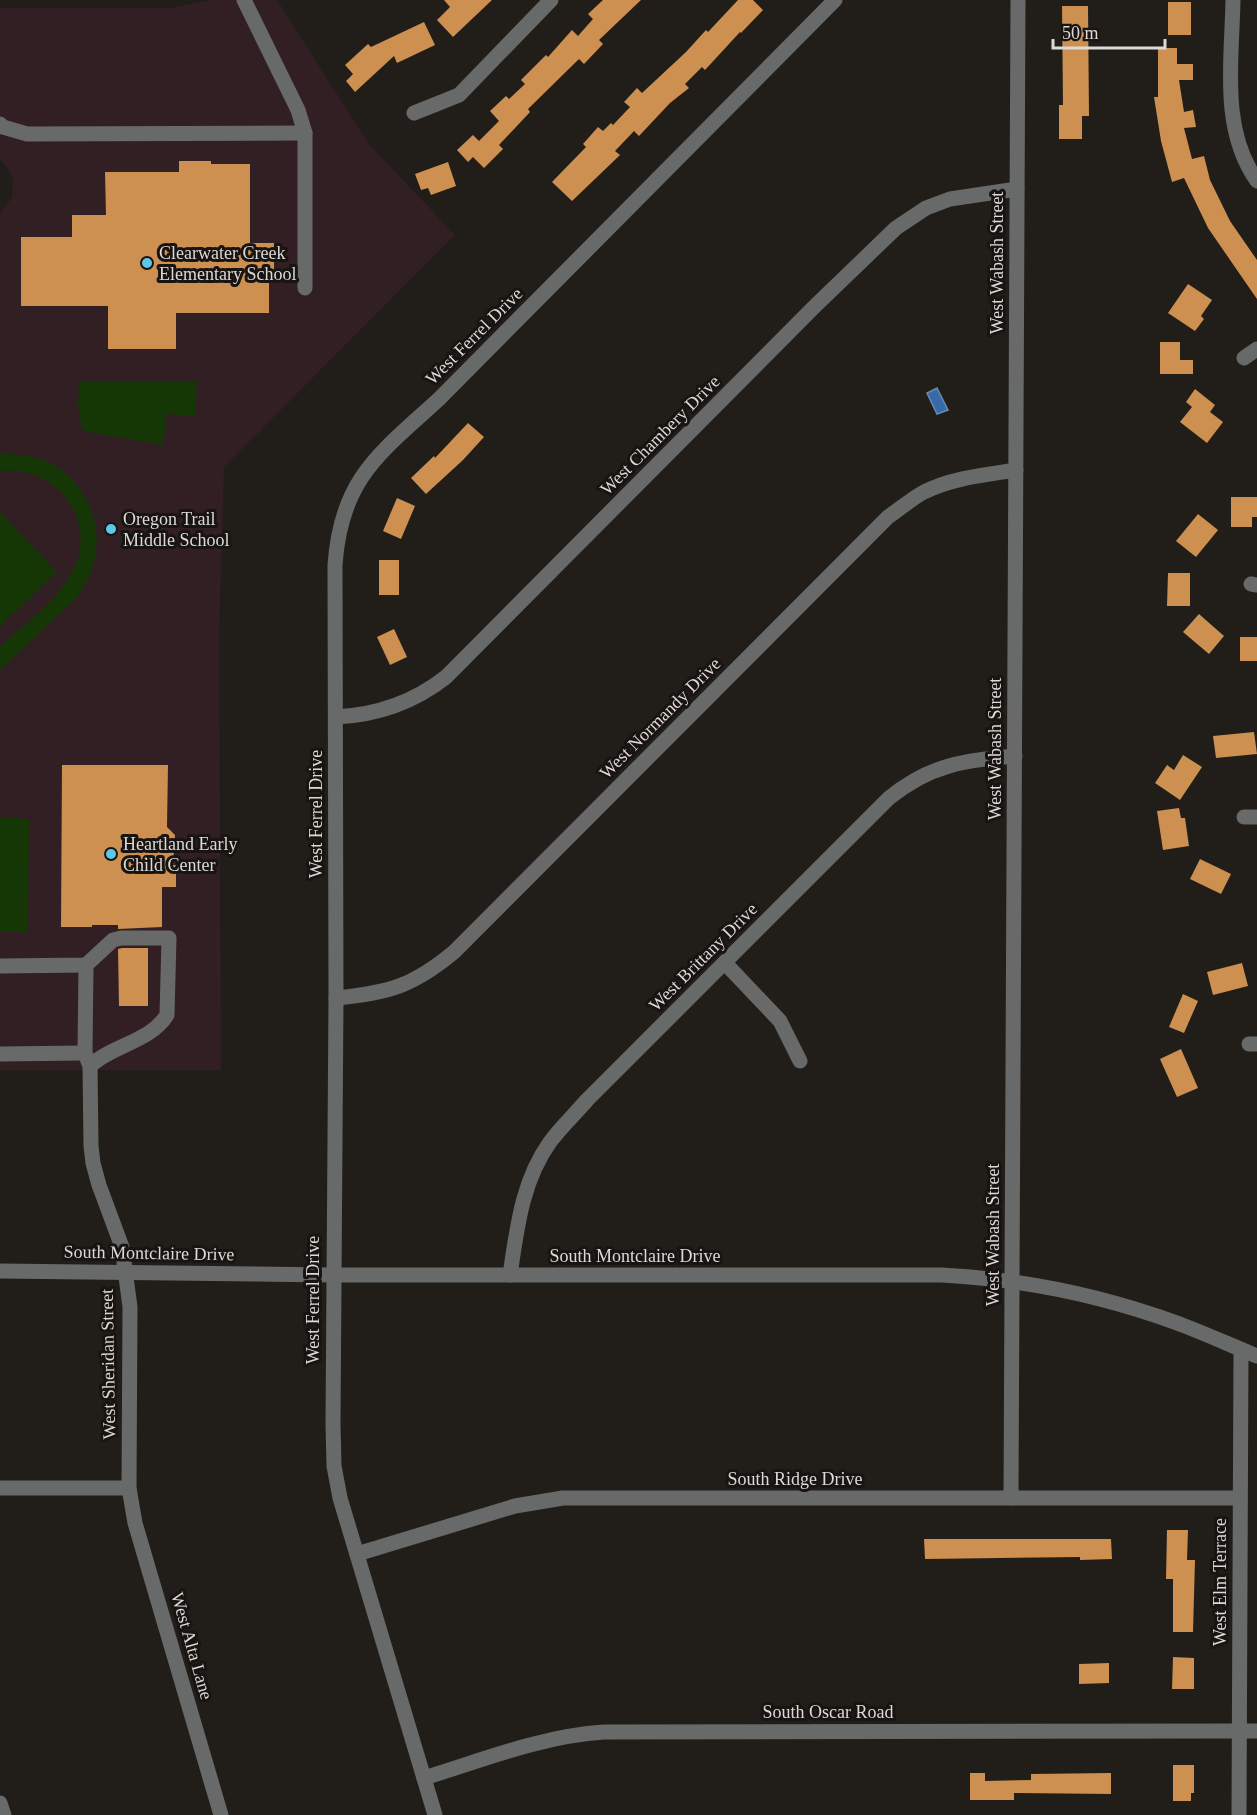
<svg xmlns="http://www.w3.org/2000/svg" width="1257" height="1815" viewBox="0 0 1257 1815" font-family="Georgia,serif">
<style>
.education{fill:#321f23}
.green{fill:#153706}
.water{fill:#376aa6;stroke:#688bb5;stroke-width:1.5}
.building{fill:#cd9050}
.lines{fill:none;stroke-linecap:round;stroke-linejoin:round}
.minor{stroke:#676a68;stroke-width:15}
.poi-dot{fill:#5dc7e8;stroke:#181411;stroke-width:2}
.labels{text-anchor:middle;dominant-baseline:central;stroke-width:6;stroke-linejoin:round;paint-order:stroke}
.poi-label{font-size:18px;fill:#dcd9d7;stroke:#181411;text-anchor:start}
.street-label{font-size:18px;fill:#dcd9d7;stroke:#181411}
</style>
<rect width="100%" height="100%" fill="#211e1a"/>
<path class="education" d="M 212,0 L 277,0 L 368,143 L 455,235 L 224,467 L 219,635 L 221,1070 L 0,1070 L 0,214 L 12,197 L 13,180 L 11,173 L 0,159 L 0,8 L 170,8 Z"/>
<g class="green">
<path d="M 79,381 L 197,382 L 195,416 L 167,414 L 163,445 L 89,432 L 82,429 L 78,407 Z"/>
<path d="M 0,454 C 14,454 28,455 41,459 C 93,478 113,544 82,589 C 75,601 64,610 54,619 C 36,636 18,653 0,670 L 0,647 C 34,615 91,579 79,526 C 77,514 71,503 63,494 C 46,476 24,468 0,471 Z"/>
<path d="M 0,512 L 57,572 L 0,626 Z"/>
<path d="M 0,817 L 29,819 L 28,932 L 0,932 Z"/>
</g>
<path class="water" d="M 937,388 L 948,410 L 937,414 L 927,393 Z"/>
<g class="building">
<path d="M 444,0 L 492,0 L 453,37 L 437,20 L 450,7 Z"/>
<path d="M 603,0 L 641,0 L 599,40 L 603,44 L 584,64 L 579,59 L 528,109 L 530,112 L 499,145 L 503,149 L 484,168 L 473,157 L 468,162 L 457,150 L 473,135 L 479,141 L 499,121 L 490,111 L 506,96 L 509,99 L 525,84 L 521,80 L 546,55 L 548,57 L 572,30 L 578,36 L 593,19 L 588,14 Z"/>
<path d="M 738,0 L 753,0 L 763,10 L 741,33 L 740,32 L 705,70 L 702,67 L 685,84 L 689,88 L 670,103 L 639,136 L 634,131 L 615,151 L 620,155 L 572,201 L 552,182 L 586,147 L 583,144 L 598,127 L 603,131 L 611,123 L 613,125 L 630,107 L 624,102 L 637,88 L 642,93 L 686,52 L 706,30 L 708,32 Z"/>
<rect x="1168" y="2" width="23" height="33"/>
<path d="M 1062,6 L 1088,6 L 1089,116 L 1082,116 L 1082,139 L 1059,139 L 1059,105 L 1063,105 Z"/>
<path d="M 424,22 L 435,45 L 397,63 L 394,56 L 355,92 L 346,81 L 353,74 L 345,65 L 368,44 L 371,47 Z"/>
<path d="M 1158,48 L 1177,48 L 1177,64 L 1193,64 L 1193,80 L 1179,80 L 1184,112 L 1193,110 L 1196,127 L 1184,128 L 1192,159 L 1204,156 L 1210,180 L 1230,221 L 1257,260 L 1257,299 L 1208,228 L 1184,178 L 1172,182 L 1161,141 L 1154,97 L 1158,97 Z"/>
<path d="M 179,161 L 211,161 L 211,164 L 250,164 L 250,243 L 274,243 L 274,283 L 269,283 L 269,313 L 176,313 L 176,349 L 108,349 L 108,306 L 21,306 L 21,237 L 72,237 L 72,215 L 106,215 L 105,172 L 179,172 Z"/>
<path d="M 448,162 L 456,186 L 431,195 L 428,188 L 421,190 L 415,174 Z"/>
<path d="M 1188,284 L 1212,300 L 1201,316 L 1204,319 L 1195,331 L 1168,313 Z"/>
<path d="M 1160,342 L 1180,342 L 1180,360 L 1193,360 L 1193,374 L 1160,374 Z"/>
<path d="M 1195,389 L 1215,405 L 1210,412 L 1223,422 L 1207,443 L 1180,422 L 1192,407 L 1186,402 Z"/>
<path d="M 468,423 L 484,437 L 463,460 L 426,494 L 411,478 L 434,456 L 435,458 Z"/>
<path d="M 1231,497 L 1257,497 L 1257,517 L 1252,517 L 1252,527 L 1231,527 Z"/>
<path d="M 397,498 L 415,506 L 401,539 L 383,531 Z"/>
<path d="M 1198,514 L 1218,530 L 1196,557 L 1176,541 Z"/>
<rect x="379" y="560" width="20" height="35"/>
<path d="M 1168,573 L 1190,573 L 1190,606 L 1167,606 Z"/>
<path d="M 1199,614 L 1224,636 L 1209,654 L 1183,632 Z"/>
<path d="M 394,629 L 407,657 L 390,665 L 377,637 Z"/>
<rect x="1240" y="637" width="17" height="24"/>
<path d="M 1254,732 L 1257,754 L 1216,758 L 1213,736 Z"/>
<path d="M 1183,755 L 1202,767 L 1180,800 L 1155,783 L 1167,765 L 1174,770 Z"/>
<path d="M 62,765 L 168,765 L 167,827 L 175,835 L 173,865 L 176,865 L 176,887 L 162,887 L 162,927 L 118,929 L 118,925 L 92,925 L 92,927 L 61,927 Z"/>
<path d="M 1179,808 L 1181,818 L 1185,818 L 1189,846 L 1163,850 L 1157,811 Z"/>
<path d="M 1200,859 L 1231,874 L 1221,894 L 1190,879 Z"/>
<path d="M 122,948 L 148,948 L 148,1006 L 119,1006 L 118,949 Z"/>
<path d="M 1242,963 L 1248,986 L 1213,995 L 1207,972 Z"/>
<path d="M 1183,994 L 1198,1001 L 1184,1033 L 1169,1027 Z"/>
<path d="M 1181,1049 L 1198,1088 L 1177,1097 L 1160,1059 Z"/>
<path d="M 1167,1530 L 1188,1530 L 1187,1560 L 1195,1560 L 1193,1632 L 1173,1632 L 1173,1579 L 1166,1579 Z"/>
<path d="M 924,1539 L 1111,1539 L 1112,1559 L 1080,1560 L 1080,1557 L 925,1559 Z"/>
<path d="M 1173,1657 L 1194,1658 L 1194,1689 L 1172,1689 Z"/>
<path d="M 1109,1663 L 1109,1683 L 1079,1684 L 1079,1664 Z"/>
<path d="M 1173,1765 L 1194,1765 L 1194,1793 L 1191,1793 L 1191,1801 L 1173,1801 Z"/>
<path d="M 970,1773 L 985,1773 L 985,1781 L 1031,1780 L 1031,1774 L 1111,1773 L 1111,1794 L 1014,1793 L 1014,1800 L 970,1800 Z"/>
</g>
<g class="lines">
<g class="minor">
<path d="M 244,0 L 298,110 L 305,133 L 305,288"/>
<path d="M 1233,0 C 1232,60 1220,129 1257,181"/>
<path d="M 414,113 L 459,95 L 551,0"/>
<path d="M 0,124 L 3,127 L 27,134 L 305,133"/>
<path d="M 1244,358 L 1257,349"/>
<path d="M 1251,584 L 1257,585"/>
<path d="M 336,717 C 377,715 413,703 446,677 L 814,307 L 896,228 L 926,208 L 950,199 L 1017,189"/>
<path d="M 1244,817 L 1257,817"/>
<path d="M 725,963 L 780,1021 L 800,1061"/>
<path d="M 86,965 L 85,1053 L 90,1066 L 91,1146 L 93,1163 L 99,1185 L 122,1247 L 130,1307 L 129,1488 L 135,1523 L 221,1815"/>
<path d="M 0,966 L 86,965 L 113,940 L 121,938 L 169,938 L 167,1015 C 150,1042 112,1045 90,1066"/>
<path d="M 336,998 C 389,993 413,986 454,952 L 888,517 C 900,509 911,499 924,492 C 952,478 984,475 1016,470"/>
<path d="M 1249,1044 L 1257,1044"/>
<path d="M 0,1054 L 85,1053"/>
<path d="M 0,1271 L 333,1275 L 941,1275 C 1022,1279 1100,1295 1177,1323 C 1204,1333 1230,1345 1257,1356"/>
<path d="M 510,1275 C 517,1228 522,1181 550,1142 C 561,1127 575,1114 587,1100 L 889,798 C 931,764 963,761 1015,756"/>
<path d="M 0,1488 L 129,1488"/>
<path d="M 1011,1498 L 1018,0"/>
<path d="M 357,1554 L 515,1506 L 563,1498 L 1240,1498"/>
<path d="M 424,1778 C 483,1760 542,1736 604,1732 L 1257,1731"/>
<path d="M 0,1803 L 4,1815"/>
<path d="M 435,1815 L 340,1498 L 334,1466 L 333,1424 L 336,998 L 335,565 C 341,478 380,453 439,399 L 835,0"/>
<path d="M 1239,1815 L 1241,1350"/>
</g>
</g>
<g class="poi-dot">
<circle cx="147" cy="263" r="6"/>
<circle cx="111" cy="529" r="6"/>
<circle cx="111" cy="854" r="6"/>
</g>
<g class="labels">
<g class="poi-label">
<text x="159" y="253">Clearwater Creek<tspan x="159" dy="21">Elementary School</tspan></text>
<text x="123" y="519">Oregon Trail<tspan x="123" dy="21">Middle School</tspan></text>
<text x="123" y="844">Heartland Early<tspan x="123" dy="21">Child Center</tspan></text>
</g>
<g class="street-label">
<text transform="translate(997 263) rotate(-90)">West Wabash Street</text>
<text transform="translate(474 336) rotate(-45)">West Ferrel Drive</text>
<text transform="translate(660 435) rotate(-45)">West Chambery Drive</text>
<text transform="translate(660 718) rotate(-45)">West Normandy Drive</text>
<text transform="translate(995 749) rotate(-90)">West Wabash Street</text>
<text transform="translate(316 814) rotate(-90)">West Ferrel Drive</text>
<text transform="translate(703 957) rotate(-45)">West Brittany Drive</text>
<text transform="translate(993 1235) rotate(-90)">West Wabash Street</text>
<text transform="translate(149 1253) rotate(1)">South Montclaire Drive</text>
<text x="635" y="1256">South Montclaire Drive</text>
<text transform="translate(313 1300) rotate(-90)">West Ferrel Drive</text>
<text transform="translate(108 1364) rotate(-91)">West Sheridan Street</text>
<text x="795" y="1479">South Ridge Drive</text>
<text transform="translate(1220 1582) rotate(-90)">West Elm Terrace</text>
<text transform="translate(192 1646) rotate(74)">West Alta Lane</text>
<text x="828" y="1712">South Oscar Road</text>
</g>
</g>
<path d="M1053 39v9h112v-9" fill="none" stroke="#dcd9d7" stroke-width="3"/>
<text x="1062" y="39" font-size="18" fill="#dcd9d7" stroke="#181411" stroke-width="4.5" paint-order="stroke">50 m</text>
</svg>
